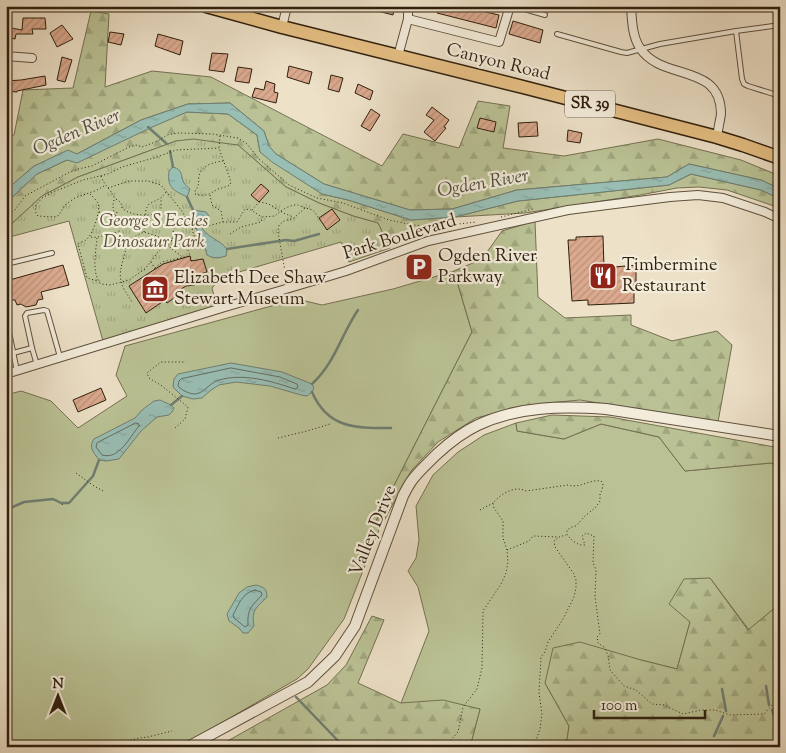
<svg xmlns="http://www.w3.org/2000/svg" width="786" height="753" viewBox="0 0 786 753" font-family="'Sorts Mill Goudy',serif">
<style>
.green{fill:#bac295;stroke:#747051}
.forest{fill:url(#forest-firs);stroke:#747051}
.park{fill:url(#park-tufts);stroke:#747051}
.water{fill:url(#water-ripples);stroke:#6f7e71}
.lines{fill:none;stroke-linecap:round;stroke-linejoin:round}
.shore{stroke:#646e60;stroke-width:1}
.stream{stroke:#6f7e71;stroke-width:2.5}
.building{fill:url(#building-hatch);stroke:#2f1f0d}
.service-casing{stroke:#5e503c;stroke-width:6}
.minor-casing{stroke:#5e503c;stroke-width:10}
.tertiary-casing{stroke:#5e503c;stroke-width:12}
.primary-casing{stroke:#2f1f0d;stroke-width:15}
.path{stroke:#2f1f0d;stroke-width:1;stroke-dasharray:1 2.5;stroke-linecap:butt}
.service{stroke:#f3ecdb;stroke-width:4}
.minor{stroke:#f3ecdb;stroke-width:8}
.tertiary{stroke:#f3ecdb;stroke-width:10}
.primary{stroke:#e6c084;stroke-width:12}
.labels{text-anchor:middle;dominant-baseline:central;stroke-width:4.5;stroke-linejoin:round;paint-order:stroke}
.shield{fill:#f3ecdb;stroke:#6a5c4b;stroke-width:1}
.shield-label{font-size:16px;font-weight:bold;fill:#2f1f0d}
.street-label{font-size:18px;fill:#2f1f0d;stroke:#f3ecdb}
.park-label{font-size:18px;font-style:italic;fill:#595036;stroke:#f3ecdb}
.poi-label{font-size:18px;fill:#2f1f0d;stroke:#f3ecdb;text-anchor:start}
.water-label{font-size:19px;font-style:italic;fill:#4f4f3f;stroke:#f3ecdb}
</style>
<defs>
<pattern id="forest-firs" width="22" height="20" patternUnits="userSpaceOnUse" patternTransform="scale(1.25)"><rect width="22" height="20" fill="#bac295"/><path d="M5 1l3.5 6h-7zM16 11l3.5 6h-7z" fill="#a0a67f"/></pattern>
<pattern id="park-tufts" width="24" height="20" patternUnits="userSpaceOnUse" patternTransform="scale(1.25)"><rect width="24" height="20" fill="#bac295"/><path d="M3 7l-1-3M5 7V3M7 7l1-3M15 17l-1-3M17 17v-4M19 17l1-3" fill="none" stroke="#a0a67f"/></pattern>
<pattern id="water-ripples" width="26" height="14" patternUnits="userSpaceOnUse" patternTransform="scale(1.25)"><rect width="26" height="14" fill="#99beb4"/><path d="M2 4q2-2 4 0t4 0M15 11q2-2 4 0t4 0" fill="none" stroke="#84a39a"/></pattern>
<pattern id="building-hatch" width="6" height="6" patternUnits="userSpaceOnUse" patternTransform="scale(1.25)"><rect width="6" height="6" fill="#daa98e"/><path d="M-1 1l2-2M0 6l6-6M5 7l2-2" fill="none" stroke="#bb9179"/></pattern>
</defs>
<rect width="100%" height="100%" fill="#ede1c8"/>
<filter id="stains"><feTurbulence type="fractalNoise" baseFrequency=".004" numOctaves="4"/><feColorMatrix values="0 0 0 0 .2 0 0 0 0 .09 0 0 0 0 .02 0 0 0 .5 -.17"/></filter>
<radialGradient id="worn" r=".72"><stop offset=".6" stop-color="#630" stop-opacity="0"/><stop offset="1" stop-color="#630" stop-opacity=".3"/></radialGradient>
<g class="green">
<path d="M 454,271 L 472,332 L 376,521 L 379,530 L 344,619 L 308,669 L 297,679 L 180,747 L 6,747 L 6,395 L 21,391 L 51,401 L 78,428 L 127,396 L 116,375 L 125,346 L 297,299 L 322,305 L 393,289 Z"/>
<path d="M 516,423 L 517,431 L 564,439 L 601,424 L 659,437 L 685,471 L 771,463 L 780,467 L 780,608 L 776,607 L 749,630 L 710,578 L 690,622 L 677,669 L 641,660 L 545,683 L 569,726 L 566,747 L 470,747 L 480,709 L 401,703 L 429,631 L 418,587 L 408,571 L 416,558 L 419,540 L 416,506 L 433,475 L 458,452 L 484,435 Z"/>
</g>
<g class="forest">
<path d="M 91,11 L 109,14 L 105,87 L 152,71 L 211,77 L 382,166 L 403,134 L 459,148 L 478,101 L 510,106 L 503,148 L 564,156 L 658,139 L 741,160 L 780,176 L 780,189 L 761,180 L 689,164 L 667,177 L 517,190 L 452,209 L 410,210 L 324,184 L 276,154 L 269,147 L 264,131 L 230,103 L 188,104 L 141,120 L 77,154 L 34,166 L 9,188 L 6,186 L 6,137 L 14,135 L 23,90 L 73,88 Z"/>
<path d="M 187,112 L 228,114 L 257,135 L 260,152 L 322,194 L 348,200 L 411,220 L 455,217 L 518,201 L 669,185 L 691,174 L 761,190 L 780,199 L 780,209 L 774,206 L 727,190 L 699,187 L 677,188 L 640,195 L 525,213 L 455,217 L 412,231 L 386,241 L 378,223 L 353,216 L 319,203 L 286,187 L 238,145 L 176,141 L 78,177 L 42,196 L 6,229 L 6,203 L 37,174 L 67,160 Z"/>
<path d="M 535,221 L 538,297 L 565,318 L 631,315 L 631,325 L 672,341 L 717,331 L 732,345 L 718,422 L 580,400 L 547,403 L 519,407 L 476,418 L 438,442 L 411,471 L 379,530 L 376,521 L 472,332 L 454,271 L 482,259 L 502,231 Z"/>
<path d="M 552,415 L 610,417 L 780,448 L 780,467 L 771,463 L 685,471 L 659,437 L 601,424 L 564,439 L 517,431 L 516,423 Z"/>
<path d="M 710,578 L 748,630 L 776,607 L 780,608 L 780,747 L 566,747 L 569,726 L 545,683 L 553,648 L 580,642 L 641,660 L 677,669 L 690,622 L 669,604 L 684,579 Z"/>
<path d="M 372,616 L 384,620 L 358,683 L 401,703 L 443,700 L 480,709 L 470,747 L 217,747 L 327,685 L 346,665 Z"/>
</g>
<path class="park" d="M 193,139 L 238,145 L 286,187 L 319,203 L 353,216 L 378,223 L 390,248 L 349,262 L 341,242 L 222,277 L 212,288 L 217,308 L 103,341 L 69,221 L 6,238 L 6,229 L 42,196 L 78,177 L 176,141 Z"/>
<g class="water">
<path d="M 230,103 L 264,131 L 269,146 L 276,154 L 324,184 L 410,210 L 452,209 L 517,190 L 667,177 L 689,164 L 761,180 L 780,189 L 780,199 L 761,190 L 691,174 L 669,185 L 518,201 L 455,217 L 411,220 L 348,200 L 322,194 L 272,162 L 260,152 L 257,135 L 228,114 L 187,112 L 150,128 L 77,163 L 67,160 L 37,174 L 6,203 L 6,190 L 34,166 L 68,150 L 77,154 L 141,120 L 188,104 Z"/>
<path d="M 173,167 C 184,170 180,176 184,183 C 185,185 188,187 190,189 L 187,197 C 173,190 167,188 169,171 Z"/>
<path d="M 193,210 L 206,212 L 209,216 L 207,222 L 201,226 C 207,238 219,239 227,249 L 226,256 C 219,258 214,259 207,255 L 205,248 L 196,235 L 197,230 L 192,212 Z"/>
<path d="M 231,363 L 282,372 L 312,384 L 314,388 L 312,392 L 307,396 L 301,395 L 270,386 L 236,382 L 219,385 L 211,390 L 202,398 L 193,399 L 182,396 L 173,387 L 174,379 L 178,374 Z"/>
<path d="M 160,400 L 171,405 L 174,408 L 172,412 L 169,415 L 157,417 L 141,431 L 119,459 L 106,461 L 99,460 C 94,453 88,447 94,439 L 135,418 L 142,410 L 154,401 Z"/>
<path d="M 256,585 C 264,587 267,589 267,597 C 256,608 251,610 254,626 L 248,633 L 243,633 L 239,628 L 229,621 L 227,614 L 239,593 L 247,587 Z"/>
</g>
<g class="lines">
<g class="shore">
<path d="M 231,368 L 280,377 L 297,384 L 298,387 L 295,389 C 271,381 244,373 219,380 C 210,383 206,390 199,393 C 192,396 183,391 178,386 L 179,381 L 181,379 Z"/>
<path d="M 136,423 L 139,424 L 139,426 C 129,438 119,460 102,455 L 96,447 L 97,443 Z"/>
<path d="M 255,590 L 261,592 L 262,595 C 252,606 247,608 248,625 L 245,627 L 234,618 L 233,615 C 239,604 242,593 255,590 Z"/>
</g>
<g class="stream">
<path d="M 148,127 L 167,144"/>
<path d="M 170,151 L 173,167"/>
<path d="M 187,197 L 193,210"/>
<path d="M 227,249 L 286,240 L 294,241 L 319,234"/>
<path d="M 312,384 C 335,363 341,335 358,310"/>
<path d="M 312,392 C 328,429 356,428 391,428"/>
<path d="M 171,405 L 182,396"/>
<path d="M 6,510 L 24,502 L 53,499 L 61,503 L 69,503 L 93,476 L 99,460"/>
<path d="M 766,686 L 769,705"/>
<path d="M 722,689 L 726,711"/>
<path d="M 296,697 L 344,747"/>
<path d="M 772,710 L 779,728"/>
<path d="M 714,736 L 723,716"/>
</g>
</g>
<g class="building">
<path d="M 366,6 L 395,6 L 393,15 L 366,8 Z"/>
<path d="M 439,6 L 460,6 L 499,15 L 496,28 L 437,13 Z"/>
<path d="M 23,18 L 45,18 L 46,29 L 32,29 L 33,34 L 16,34 L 15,39 L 6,37 L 6,27 L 22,30 Z"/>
<path d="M 513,21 L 543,30 L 540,43 L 509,34 Z"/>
<path d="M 62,25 L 73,39 L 57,47 L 50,33 Z"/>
<path d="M 110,32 L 124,34 L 121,45 L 108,42 Z"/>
<path d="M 158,34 L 183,41 L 180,55 L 155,46 Z"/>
<path d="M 212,53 L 228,54 L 224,72 L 209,70 Z"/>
<path d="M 62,57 L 72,60 L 65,82 L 57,80 Z"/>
<path d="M 289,66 L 312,72 L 309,84 L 287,77 Z"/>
<path d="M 238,67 L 252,69 L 249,83 L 235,81 Z"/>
<path d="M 331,75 L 343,78 L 339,92 L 328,89 Z"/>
<path d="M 45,76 L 46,85 L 17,91 L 17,92 L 6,91 L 6,81 L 21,80 Z"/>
<path d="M 266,81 L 275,84 L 274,92 L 278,93 L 276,103 L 252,97 L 255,88 L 264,90 Z"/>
<path d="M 358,84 L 373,91 L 370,100 L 355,93 Z"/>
<path d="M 432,107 L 449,120 L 444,127 L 446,128 L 435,141 L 424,132 L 434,120 L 426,115 Z"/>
<path d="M 371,109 L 380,115 L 370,131 L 361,126 Z"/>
<path d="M 480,118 L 496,122 L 494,132 L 477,128 Z"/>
<path d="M 537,122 L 538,136 L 519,137 L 518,123 Z"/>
<path d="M 568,130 L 582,133 L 580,143 L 567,141 Z"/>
<path d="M 261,184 L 269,191 L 259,202 L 251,195 Z"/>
<path d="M 332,209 L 340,220 L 327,230 L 319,218 Z"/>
<path d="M 603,236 L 604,268 L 636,265 L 636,284 L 634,284 L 634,303 L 588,305 L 588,300 L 572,301 L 568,240 L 576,240 L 576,237 Z"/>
<path d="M 190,256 L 191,261 L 203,259 L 207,272 L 197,275 L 200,283 L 195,284 L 195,285 L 186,286 L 175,293 L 177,296 L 167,303 L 165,300 L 146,313 L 129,286 L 163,264 Z"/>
<path d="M 63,265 L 69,285 L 41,292 L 43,299 L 38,300 L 36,305 L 26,307 L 21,304 L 17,305 L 15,300 L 8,300 L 6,292 L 6,281 Z"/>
<path d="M 101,388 L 106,400 L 78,412 L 73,400 Z"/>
</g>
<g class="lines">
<defs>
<g id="service">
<path d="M 514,6 L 545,15"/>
<path d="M 736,31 L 742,79 L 744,84 L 748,86 L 780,96"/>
<path d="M 557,34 L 621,52 L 627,53 L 660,44 L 736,31 L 780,25"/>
<path d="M 6,264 L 52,253"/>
<path d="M 6,317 L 17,371"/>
<path d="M 32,348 L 37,365"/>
<path d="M 13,353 L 32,348 L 25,316 L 27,313 L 44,310 L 47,311 L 60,357"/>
</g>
<g id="minor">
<path d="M 631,6 C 632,20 632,36 640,48 C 662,82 721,62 721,114 C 720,121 718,129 717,137"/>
<path d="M 408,19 L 499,42 L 510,6"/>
<path d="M 282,27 L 287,6"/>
<path d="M 6,56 L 32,58"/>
<path d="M 398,56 L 408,19 L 408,6"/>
<path d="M 6,374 L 225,307 L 313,281 L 346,271 L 428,241 L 568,210 L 670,197 L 698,195 L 723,198 L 765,212 L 780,219"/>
</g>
<path id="tertiary" d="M 188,747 L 308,682 L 335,656 L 355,626 L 403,496 C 406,490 409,484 413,479 C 420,470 429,462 437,454 C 449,443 463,432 478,425 C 518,406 563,406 606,409 L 780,436"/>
<path id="primary" d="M 206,6 L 282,27 L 523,87 L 717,137 L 743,145 L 780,158"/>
</defs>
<use href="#service" class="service-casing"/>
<use href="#minor" class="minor-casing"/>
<use href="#tertiary" class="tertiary-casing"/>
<use href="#primary" class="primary-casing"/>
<g class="path">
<path d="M 220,136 L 219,148 L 231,182 L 230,185 C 226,187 222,188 218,189 C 209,194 207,197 195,194 L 195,191 C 200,185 198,182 199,176 C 201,165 215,162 223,161"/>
<path d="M 101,176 C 105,187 111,189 115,199 L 118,200 L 121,203 L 122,208 C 131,216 146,216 157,214 L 160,213 L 161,210 L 161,198"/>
<path d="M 104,186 L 97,190 L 75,198 L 66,204 L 58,216 L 53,217 L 38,216 L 35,211 L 36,205 L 42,198 L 53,192 L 83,180 L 108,174 L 122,167 L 157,157 L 176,150 L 219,148"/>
<path d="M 108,188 L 129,181 L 148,181 L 161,185 L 182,211 L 192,229 L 195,239 L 194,243 L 187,248"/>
<path d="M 90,194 C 93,197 96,200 98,203 C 101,210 93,233 88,238 C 86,241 81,242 78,244 L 87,278 L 98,281"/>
<path d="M 210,195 L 212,205 L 221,211 L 223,222"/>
<path d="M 114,200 C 110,212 120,220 119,234"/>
<path d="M 252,210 L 259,202 C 271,203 272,207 282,212 C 285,214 289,215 293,217"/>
<path d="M 99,212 L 115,217 L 117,212"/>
<path d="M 6,216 L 15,210 L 25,196 L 68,173 L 78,169 L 92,166 L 129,147 L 136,145 L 142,147 L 158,141 L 167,135 L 178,133 L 212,134 L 238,138 L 247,144 L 259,159 L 289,185 L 317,198 L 343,203 L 389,220 L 413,225 L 426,226 L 440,224 L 448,225 L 477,222"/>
<path d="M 501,217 L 533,209"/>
<path d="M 192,229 L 204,227 L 223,222 L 237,222 L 245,209 L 251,210 L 262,217 L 275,216 C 280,211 290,204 298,205 C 299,205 304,208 305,208"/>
<path d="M 144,232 L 146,209 L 149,204 L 161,198 L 166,192"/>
<path d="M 230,234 L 241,227 L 261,222 L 262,218"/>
<path d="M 91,237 C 103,239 108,230 117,233 C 134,240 122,257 121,269 C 120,272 120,277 121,281 C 122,288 128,295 132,302"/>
<path d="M 97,238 C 96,252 91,273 101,284 L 110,285 L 129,280 L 145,269 L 158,252 L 172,240 C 174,226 173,225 187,221"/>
<path d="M 126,241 L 144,232 L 157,236 L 166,241 L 176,240 L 187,248 L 192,261"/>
<path d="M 166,241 C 169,249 176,251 182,257"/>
<path d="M 151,262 L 155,269"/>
<path d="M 155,268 L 162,262 L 189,256"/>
<path d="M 285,271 L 278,232 L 279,225 L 284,221 L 294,218 L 305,208 L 313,210 L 319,218"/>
<path d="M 175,428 L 185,419 L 188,407 L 162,386 L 149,378 L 147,373 L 161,362 L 186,362"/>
<path d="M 278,438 L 307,431 L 330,424"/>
<path d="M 76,473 L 94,486 L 105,492"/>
<path d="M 62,505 L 63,502"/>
<path d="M 480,510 L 493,503"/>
<path d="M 507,550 L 529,541 L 533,536 L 559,537 L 566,535"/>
<path d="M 129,747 L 129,744 L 131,740 L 139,738 L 148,737 L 172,731"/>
<path d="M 447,747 L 450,741 L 458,732 L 463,707 L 477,689 L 482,668 L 483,611 L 501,584 L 506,573 L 508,562 L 507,550 L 503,538 L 503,521 L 494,508 L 493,503 C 501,494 514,485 526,491 L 568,485 C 580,489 589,479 601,481 L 603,484 L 602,490 L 600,494 L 600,501 L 596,507 L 585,516 L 576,526 L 572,527 L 567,530 L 567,535 C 572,540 577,546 585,545 L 582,536 L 586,533 L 594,536 L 593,563 L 596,570 L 595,597 L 600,634 L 597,637 L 598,643 L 604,647 L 608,655 L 610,670 L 624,686 L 636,690 L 652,704 L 664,705 L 683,714 L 701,710 L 715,710 L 730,715 L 764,714 L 774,703 L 780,702"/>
<path d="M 531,747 L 536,740 L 540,729 L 542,714 L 539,693 L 541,657 L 545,652 L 548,642 L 563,619 L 574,597 L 576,588 L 576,580 L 574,574 L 555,547 L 554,541 L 559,537"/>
</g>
<use href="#service" class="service"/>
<use href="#minor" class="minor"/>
<use href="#tertiary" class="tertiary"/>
<use href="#primary" class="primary"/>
</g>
<defs>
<symbol id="parking-square" viewBox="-11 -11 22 22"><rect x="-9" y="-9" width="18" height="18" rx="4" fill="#8f2418" stroke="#f3ecdb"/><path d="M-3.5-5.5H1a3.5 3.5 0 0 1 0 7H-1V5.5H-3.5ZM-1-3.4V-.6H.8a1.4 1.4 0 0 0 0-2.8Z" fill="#fff"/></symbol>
<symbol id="restaurant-square" viewBox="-11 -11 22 22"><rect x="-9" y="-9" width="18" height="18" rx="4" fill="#8f2418" stroke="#f3ecdb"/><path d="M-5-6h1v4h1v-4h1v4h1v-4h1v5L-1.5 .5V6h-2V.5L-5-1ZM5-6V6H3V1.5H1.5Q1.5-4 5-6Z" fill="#fff"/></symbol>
<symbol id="museum-square" viewBox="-11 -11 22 22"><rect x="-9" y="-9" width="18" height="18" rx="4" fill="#8f2418" stroke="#f3ecdb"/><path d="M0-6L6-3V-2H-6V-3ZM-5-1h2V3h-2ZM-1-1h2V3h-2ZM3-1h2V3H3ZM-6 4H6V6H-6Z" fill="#fff"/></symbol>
</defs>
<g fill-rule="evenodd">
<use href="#parking-square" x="403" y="251" width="32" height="32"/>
<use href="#restaurant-square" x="587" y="260" width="32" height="32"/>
<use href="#museum-square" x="139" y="273" width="32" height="32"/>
</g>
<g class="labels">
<rect class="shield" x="565" y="90.5" width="50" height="27" rx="4"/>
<g class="shield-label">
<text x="590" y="104">SR 39</text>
</g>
<g class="street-label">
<text transform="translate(498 63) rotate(14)">Canyon Road</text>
<text transform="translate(400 238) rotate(-17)">Park Boulevard</text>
<text transform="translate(374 531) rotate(-68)">Valley Drive</text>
</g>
<g class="park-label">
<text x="154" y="222">George S Eccles<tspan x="154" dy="21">Dinosaur Park</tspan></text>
</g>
<g class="poi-label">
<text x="438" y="257">Ogden River<tspan x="438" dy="21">Parkway</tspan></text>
<text x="622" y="266">Timbermine<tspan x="622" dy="21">Restaurant</tspan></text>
<text x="174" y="279">Elizabeth Dee Shaw<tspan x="174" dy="21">Stewart Museum</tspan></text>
</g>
<g class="water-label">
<text transform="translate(77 133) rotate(-23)">Ogden River</text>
<text transform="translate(483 184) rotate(-10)">Ogden River</text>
</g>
</g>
<rect width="786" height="753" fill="none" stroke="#ede1c8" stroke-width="25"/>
<rect x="8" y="8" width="771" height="738" fill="none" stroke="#2f1f0d" stroke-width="2.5"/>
<rect x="12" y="12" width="761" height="728" fill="none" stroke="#2f1f0d"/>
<g transform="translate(58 696)" stroke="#f3ecdb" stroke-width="4" paint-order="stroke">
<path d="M0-4L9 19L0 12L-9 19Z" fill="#2f1f0d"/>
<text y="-8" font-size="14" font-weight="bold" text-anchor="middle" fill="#2f1f0d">N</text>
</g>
<path d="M594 710v8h111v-8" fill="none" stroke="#2f1f0d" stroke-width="2.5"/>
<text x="601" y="710" font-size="15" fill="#2f1f0d" stroke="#f3ecdb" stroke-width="4" paint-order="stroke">100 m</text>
<rect width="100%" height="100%" filter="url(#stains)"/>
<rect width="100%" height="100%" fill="url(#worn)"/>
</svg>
